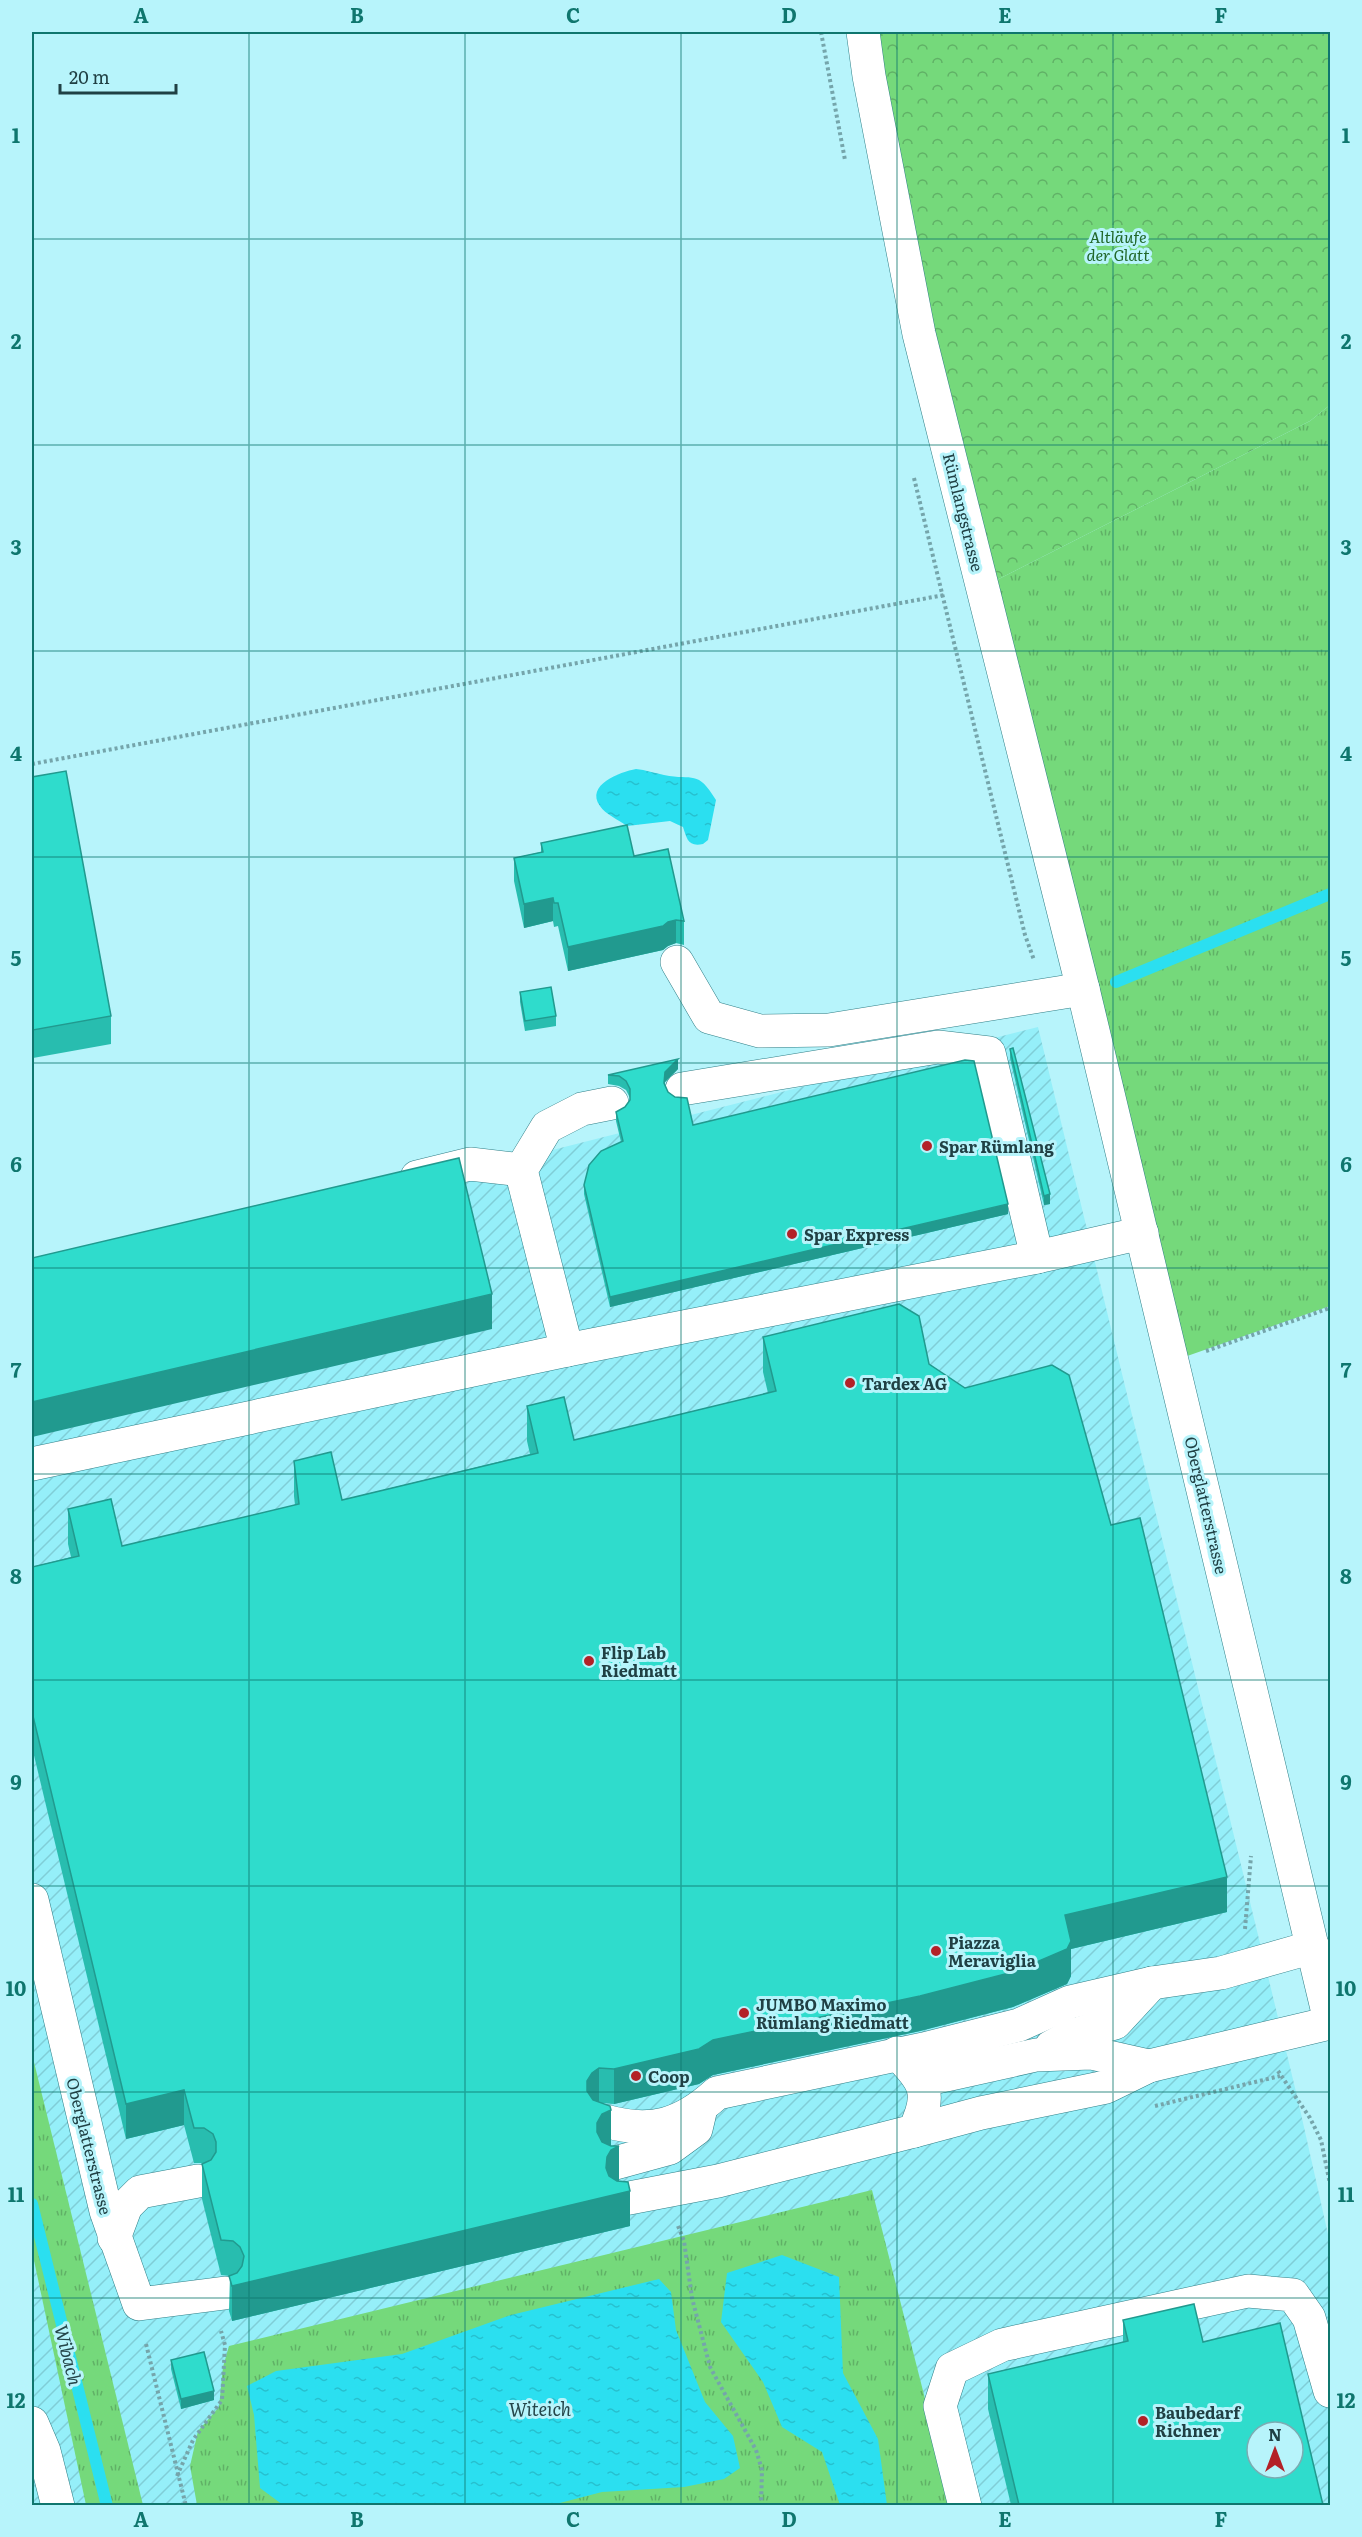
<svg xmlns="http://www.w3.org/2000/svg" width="1362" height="2537" viewBox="0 0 1362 2537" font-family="Literata,serif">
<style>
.industrial{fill:url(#industrial-furrows);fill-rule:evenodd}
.grass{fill:url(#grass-tufts)}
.park{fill:url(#park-crowns)}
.water{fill:url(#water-ripples)}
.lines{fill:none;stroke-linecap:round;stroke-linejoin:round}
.stream{stroke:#2bdff0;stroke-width:12}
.minor-casing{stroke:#2f7f87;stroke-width:34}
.path{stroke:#75a5ab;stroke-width:4;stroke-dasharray:3 3;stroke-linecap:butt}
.minor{stroke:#fff;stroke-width:33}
.wall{fill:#28bdaf}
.shaded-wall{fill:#219a8f}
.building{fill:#2fdccc;stroke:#219a8f;stroke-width:1.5;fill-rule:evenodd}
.grid{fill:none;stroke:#0f766e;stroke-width:1.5;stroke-opacity:0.55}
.poi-dot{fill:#b32127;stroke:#b7f4fb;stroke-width:2}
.labels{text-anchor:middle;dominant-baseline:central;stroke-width:6;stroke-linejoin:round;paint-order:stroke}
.park-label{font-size:16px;font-style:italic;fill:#216729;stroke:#b7f4fb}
.street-label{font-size:16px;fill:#204044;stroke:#b7f4fb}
.poi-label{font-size:16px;font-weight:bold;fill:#204044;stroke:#b7f4fb;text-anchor:start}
.water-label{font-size:18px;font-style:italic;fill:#25464a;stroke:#b7f4fb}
.neatline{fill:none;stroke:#0f766e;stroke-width:2}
.grid-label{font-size:20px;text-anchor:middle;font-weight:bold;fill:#0f766e}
</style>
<defs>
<pattern id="industrial-furrows" width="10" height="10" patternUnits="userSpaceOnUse" patternTransform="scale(1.5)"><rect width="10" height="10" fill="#95eff9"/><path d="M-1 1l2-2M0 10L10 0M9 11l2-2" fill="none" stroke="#80ced7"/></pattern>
<pattern id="grass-tufts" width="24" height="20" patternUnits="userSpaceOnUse" patternTransform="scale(1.5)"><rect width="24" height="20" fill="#75d97b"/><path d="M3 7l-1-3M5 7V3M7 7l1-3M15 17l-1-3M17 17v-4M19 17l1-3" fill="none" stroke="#60b166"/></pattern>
<pattern id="park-crowns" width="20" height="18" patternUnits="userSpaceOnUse" patternTransform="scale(1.5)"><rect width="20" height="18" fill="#75d97b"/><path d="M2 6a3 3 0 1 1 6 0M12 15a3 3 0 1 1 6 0" fill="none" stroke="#60b166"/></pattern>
<pattern id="water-ripples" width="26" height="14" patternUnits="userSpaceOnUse" patternTransform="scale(1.5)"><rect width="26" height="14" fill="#2bdff0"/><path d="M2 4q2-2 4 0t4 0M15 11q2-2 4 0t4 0" fill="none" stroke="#26c0cf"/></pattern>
</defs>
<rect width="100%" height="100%" fill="#b7f4fb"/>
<path class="industrial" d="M 1038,1027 L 1297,2096 L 1330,2243 L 1330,2505 L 32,2506 L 32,1282 ZM 1257,2432 L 1293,2432 L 1293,2468 L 1257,2468 Z"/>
<g class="grass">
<path d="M 1330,405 L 1330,1306 L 1173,1361 L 983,587 L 1310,421 Z"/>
<path d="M 32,2054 L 143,2505 L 86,2505 L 32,2251 Z"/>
<path d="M 872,2190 L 952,2505 L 197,2505 L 190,2466 L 198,2431 L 219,2407 L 223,2367 L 229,2346 Z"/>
</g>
<path class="park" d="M 863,32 L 1330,32 L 1330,405 L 1310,421 L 983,587 Z"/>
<g class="water">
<path d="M 636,769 C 646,770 654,773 664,775 C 694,781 697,769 716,800 L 708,840 L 703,844 C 688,847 687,839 683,827 L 670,821 L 627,826 C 619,820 605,814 600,806 C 585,785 620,772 636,769 Z"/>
<path d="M 782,2255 L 839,2277 L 843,2373 L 878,2439 L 887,2505 L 840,2505 L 822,2452 L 782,2427 L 763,2382 L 721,2322 L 727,2273 Z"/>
<path d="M 659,2279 L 671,2292 L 676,2330 L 705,2402 L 733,2436 L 740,2468 L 724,2479 L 684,2487 L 602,2492 L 552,2505 L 283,2505 L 260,2488 L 254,2415 L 247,2386 L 276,2371 L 402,2354 L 511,2315 Z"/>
</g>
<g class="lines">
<g class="stream">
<path d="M 1116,982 L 1330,894"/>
<path d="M 32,2204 L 107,2506"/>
</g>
<defs>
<g id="minor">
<path d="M 863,32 L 869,76 L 919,334 L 1083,989 L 1330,2021"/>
<path d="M 677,962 L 709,1017 L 760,1031 L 829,1030 L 1083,989"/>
<path d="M 682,1089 L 938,1047 L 989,1053 L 1037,1257"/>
<path d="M 417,1177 L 470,1164 L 521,1170"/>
<path d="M 567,1350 L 521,1170 L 547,1127 L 582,1109 L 612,1103"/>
<path d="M 32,1464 L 567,1350 L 1037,1257 L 1142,1233"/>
<path d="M 32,1900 L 106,2211 L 139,2304 L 225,2293"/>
<path d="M 1051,2047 L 1073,2035 L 1115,2023 L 1152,1983"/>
<path d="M 933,2078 L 1036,2055 L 1091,2053 L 1149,2066"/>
<path d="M 605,2121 C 651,2134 682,2125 717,2093 L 924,2049 L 1019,2025 L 1070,2002 L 1152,1983 L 1221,1973 L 1313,1947"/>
<path d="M 914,2131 L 981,2113 L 1106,2087 L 1149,2066 L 1330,2023"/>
<path d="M 615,2163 L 670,2148 L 696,2129 L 700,2112"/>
<path d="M 624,2199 L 718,2181 L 914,2131 C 933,2093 925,2081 897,2053"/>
<path d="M 114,2238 L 126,2206 L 140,2192 L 198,2181"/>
<path d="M 32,2423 L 44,2451 L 58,2506"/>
<path d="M 965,2506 L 940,2406 L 952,2369 L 1002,2345 L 1248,2291 L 1293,2295 L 1309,2318 L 1330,2391"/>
</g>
</defs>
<use href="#minor" class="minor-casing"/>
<g class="path">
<path d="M 821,32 L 845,160"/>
<path d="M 914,478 L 1025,935 L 1034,960"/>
<path d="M 32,764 L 944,595"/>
<path d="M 1206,1351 L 1330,1308"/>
<path d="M 1245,1929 L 1251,1856"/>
<path d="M 1278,2071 L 1310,2118 L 1321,2140 L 1330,2184"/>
<path d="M 1155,2106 L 1280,2076"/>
<path d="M 678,2226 L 684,2241 L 692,2298 L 710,2367 L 756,2450 L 762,2470 L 761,2506"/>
<path d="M 146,2344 L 186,2506"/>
<path d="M 177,2476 L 193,2440 L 222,2400 L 225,2345 L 221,2331"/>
</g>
<use href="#minor" class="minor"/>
</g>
<g class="wall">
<path d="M 32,777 L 111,1016 L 111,1044 L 33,1058 L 32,1052 Z"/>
<path d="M 541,843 L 634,856 L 684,921 L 684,945 L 676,943 L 668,946 L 663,950 L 568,971 L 558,926 L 554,927 L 553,921 L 524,928 L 514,881 L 514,858 L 541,852 Z"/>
<path d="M 520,992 L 556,1016 L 556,1026 L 525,1031 L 520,1002 Z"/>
<path d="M 1010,1049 L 1050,1204 L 1044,1205 L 1010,1058 Z"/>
<path d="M 678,1069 L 665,1082 L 664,1085 L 668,1092 L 693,1125 L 1008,1214 L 610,1307 L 584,1194 L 584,1185 L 621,1142 L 616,1121 L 616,1112 L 625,1107 L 630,1100 L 630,1098 L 626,1090 L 619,1086 L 608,1084 L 608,1075 Z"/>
<path d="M 763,1337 L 929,1364 L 1111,1525 L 1227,1912 L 1071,1949 L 1071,1976 L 1067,1984 L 1013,2007 L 920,2031 L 713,2075 L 699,2084 L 614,2104 L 602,2103 L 611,2145 L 609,2145 L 630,2226 L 232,2321 L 229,2311 L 230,2276 L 221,2275 L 202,2199 L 202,2164 L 204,2163 L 194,2163 L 184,2125 L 126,2139 L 32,1747 L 32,1567 L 71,1557 L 68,1544 L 68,1509 L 122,1546 L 295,1505 L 294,1496 L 294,1461 L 342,1500 L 530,1454 L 527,1441 L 527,1406 L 574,1440 L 768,1393 L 763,1372 Z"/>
<path d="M 1123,2320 L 1203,2342 L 1323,2505 L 1011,2505 L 988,2409 L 988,2374 L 1123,2342 Z"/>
<path d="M 171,2360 L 214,2400 L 181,2409 L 171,2369 Z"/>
</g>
<g class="shaded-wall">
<path d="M 553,898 L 553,921 L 524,928 L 524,904 Z"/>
<path d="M 676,920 L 676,943 L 668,946 L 663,950 L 568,971 L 568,947 Z"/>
<path d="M 678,1059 L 678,1069 L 665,1082 L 664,1093 L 665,1072 Z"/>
<path d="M 1050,1194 L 1050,1204 L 1044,1205 L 1044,1196 Z"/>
<path d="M 1008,1204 L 1008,1214 L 610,1307 L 610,1297 Z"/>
<path d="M 492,1294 L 492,1329 L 32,1437 L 32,1402 Z"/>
<path d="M 1227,1877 L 1227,1912 L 1071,1949 L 1071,1976 L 1067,1984 L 1013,2007 L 920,2031 L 713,2075 L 699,2084 L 614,2104 L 614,2069 L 713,2040 L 1065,1915 Z"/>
<path d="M 599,2068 L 599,2103 L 587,2116 L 587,2081 L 592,2073 Z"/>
<path d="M 184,2090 L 184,2125 L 126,2139 L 126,2104 Z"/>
<path d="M 611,2110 L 611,2145 L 602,2149 L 597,2158 L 597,2123 L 602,2114 Z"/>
<path d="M 619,2146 L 619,2181 L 611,2185 L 630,2191 L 630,2226 L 232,2321 L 232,2286 L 606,2168 L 607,2157 L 611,2150 Z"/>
<path d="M 214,2391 L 214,2400 L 181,2409 L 181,2399 Z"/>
</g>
<g class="building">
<path d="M 66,771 L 111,1016 L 33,1030 L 32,1024 L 32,777 Z"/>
<path d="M 627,825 L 634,856 L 668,849 L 684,921 L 676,920 L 668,922 L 663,926 L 568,947 L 558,903 L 554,903 L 553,898 L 524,904 L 514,858 L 543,852 L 541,843 Z"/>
<path d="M 551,987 L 556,1016 L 525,1021 L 520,992 Z"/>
<path d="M 1013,1048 L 1050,1194 L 1044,1196 L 1010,1049 Z"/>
<path d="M 678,1059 L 665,1072 L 664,1083 L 668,1092 L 675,1097 L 687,1098 L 693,1125 L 965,1060 L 974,1061 L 1008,1204 L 610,1297 L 584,1185 L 589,1165 L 601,1151 L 623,1141 L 616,1112 L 625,1107 L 630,1100 L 630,1089 L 626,1081 L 619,1076 L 608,1075 Z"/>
<path d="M 459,1158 L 492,1294 L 32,1402 L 32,1258 Z"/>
<path d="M 899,1304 L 919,1316 L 929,1364 L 965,1388 L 1052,1365 L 1069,1375 L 1111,1525 L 1140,1518 L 1227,1877 L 1065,1915 L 1071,1941 L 1067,1949 L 1013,1972 L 920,1996 L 713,2040 L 699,2049 L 614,2069 L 599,2068 L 592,2073 L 587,2081 L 587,2091 L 593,2100 L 610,2106 L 611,2110 L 602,2114 L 597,2123 L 597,2132 L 602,2142 L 611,2146 L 619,2146 L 611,2150 L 607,2157 L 606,2168 L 609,2176 L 617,2181 L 628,2182 L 630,2191 L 232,2286 L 229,2276 L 237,2273 L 242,2266 L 244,2256 L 240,2247 L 233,2241 L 221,2240 L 202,2164 L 211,2160 L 216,2152 L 216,2142 L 213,2134 L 204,2128 L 194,2128 L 184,2090 L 126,2104 L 32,1712 L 32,1567 L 79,1556 L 68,1509 L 111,1499 L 122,1546 L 299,1504 L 294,1461 L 331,1452 L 342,1500 L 538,1453 L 527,1406 L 564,1397 L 574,1440 L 776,1391 L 763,1337 Z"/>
<path d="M 1194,2304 L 1203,2342 L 1280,2323 L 1323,2505 L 1019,2505 L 988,2374 L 1128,2341 L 1123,2320 ZM 1257,2432 L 1293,2432 L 1293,2468 L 1257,2468 Z"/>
<path d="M 204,2352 L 214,2391 L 181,2399 L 171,2360 Z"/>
</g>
<path class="grid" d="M 249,32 L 249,2506M 465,32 L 465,2506M 681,32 L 681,2506M 897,32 L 897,2506M 1113,32 L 1113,2506M 32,239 L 1330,239M 32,445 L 1330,445M 32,651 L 1330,651M 32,857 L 1330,857M 32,1063 L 1330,1063M 32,1268 L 1330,1268M 32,1474 L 1330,1474M 32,1680 L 1330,1680M 32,1886 L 1330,1886M 32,2092 L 1330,2092M 32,2298 L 1330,2298"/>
<g class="poi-dot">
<circle cx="927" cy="1146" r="6"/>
<circle cx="792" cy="1234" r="6"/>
<circle cx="850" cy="1383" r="6"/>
<circle cx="589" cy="1661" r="6"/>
<circle cx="936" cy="1951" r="6"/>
<circle cx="744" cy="2013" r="6"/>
<circle cx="636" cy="2076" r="6"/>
<circle cx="1143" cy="2421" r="6"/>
</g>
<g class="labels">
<g class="park-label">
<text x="1118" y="236">Altläufe<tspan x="1118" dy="18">der Glatt</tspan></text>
</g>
<g class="street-label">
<text transform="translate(964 512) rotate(76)">Rümlangstrasse</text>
<text transform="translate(1207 1505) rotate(77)">Oberglatterstrasse</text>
<text transform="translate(90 2146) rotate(76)">Oberglatterstrasse</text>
</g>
<g class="poi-label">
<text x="939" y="1146">Spar Rümlang</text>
<text x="804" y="1234">Spar Express</text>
<text x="862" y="1383">Tardex AG</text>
<text x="601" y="1652">Flip Lab<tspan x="601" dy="18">Riedmatt</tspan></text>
<text x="948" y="1942">Piazza<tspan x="948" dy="18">Meraviglia</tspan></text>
<text x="756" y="2004">JUMBO Maximo<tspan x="756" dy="18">Rümlang Riedmatt</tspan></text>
<text x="648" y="2076">Coop</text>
<text x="1155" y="2412">Baubedarf<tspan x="1155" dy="18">Richner</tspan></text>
</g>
<g class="water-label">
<text transform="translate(69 2355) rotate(76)">Wibach</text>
<text x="540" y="2408">Witeich</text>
</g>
</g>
<rect width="1362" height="2537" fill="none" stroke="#b7f4fb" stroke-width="66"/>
<g transform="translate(1275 2450)"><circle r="28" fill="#b7f4fb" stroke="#7bacb2" stroke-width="1.5"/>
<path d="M0-4.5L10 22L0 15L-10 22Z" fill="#b32127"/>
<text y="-9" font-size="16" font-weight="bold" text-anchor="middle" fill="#204044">N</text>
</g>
<path d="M60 84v9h116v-9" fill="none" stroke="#204044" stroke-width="3"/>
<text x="69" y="84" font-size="18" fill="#204044" stroke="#b7f4fb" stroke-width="4.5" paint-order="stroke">20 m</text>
<rect x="33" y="33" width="1296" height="2471" class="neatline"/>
<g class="grid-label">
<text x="141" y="23">A</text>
<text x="357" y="23">B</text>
<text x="573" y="23">C</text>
<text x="789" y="23">D</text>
<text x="1005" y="23">E</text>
<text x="1221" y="23">F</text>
<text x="16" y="143">1</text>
<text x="1346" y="143">1</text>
<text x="16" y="349">2</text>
<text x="1346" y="349">2</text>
<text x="16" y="555">3</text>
<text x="1346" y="555">3</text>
<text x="16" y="761">4</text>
<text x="1346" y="761">4</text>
<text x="16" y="966">5</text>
<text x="1346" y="966">5</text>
<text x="16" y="1172">6</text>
<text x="1346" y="1172">6</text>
<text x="16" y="1378">7</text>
<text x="1346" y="1378">7</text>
<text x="16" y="1584">8</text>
<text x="1346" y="1584">8</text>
<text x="16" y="1790">9</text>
<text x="1346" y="1790">9</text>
<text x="16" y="1996">10</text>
<text x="1346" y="1996">10</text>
<text x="16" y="2202">11</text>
<text x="1346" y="2202">11</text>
<text x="16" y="2408">12</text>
<text x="1346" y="2408">12</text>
<text x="141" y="2527">A</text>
<text x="357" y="2527">B</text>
<text x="573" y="2527">C</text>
<text x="789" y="2527">D</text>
<text x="1005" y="2527">E</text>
<text x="1221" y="2527">F</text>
</g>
</svg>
